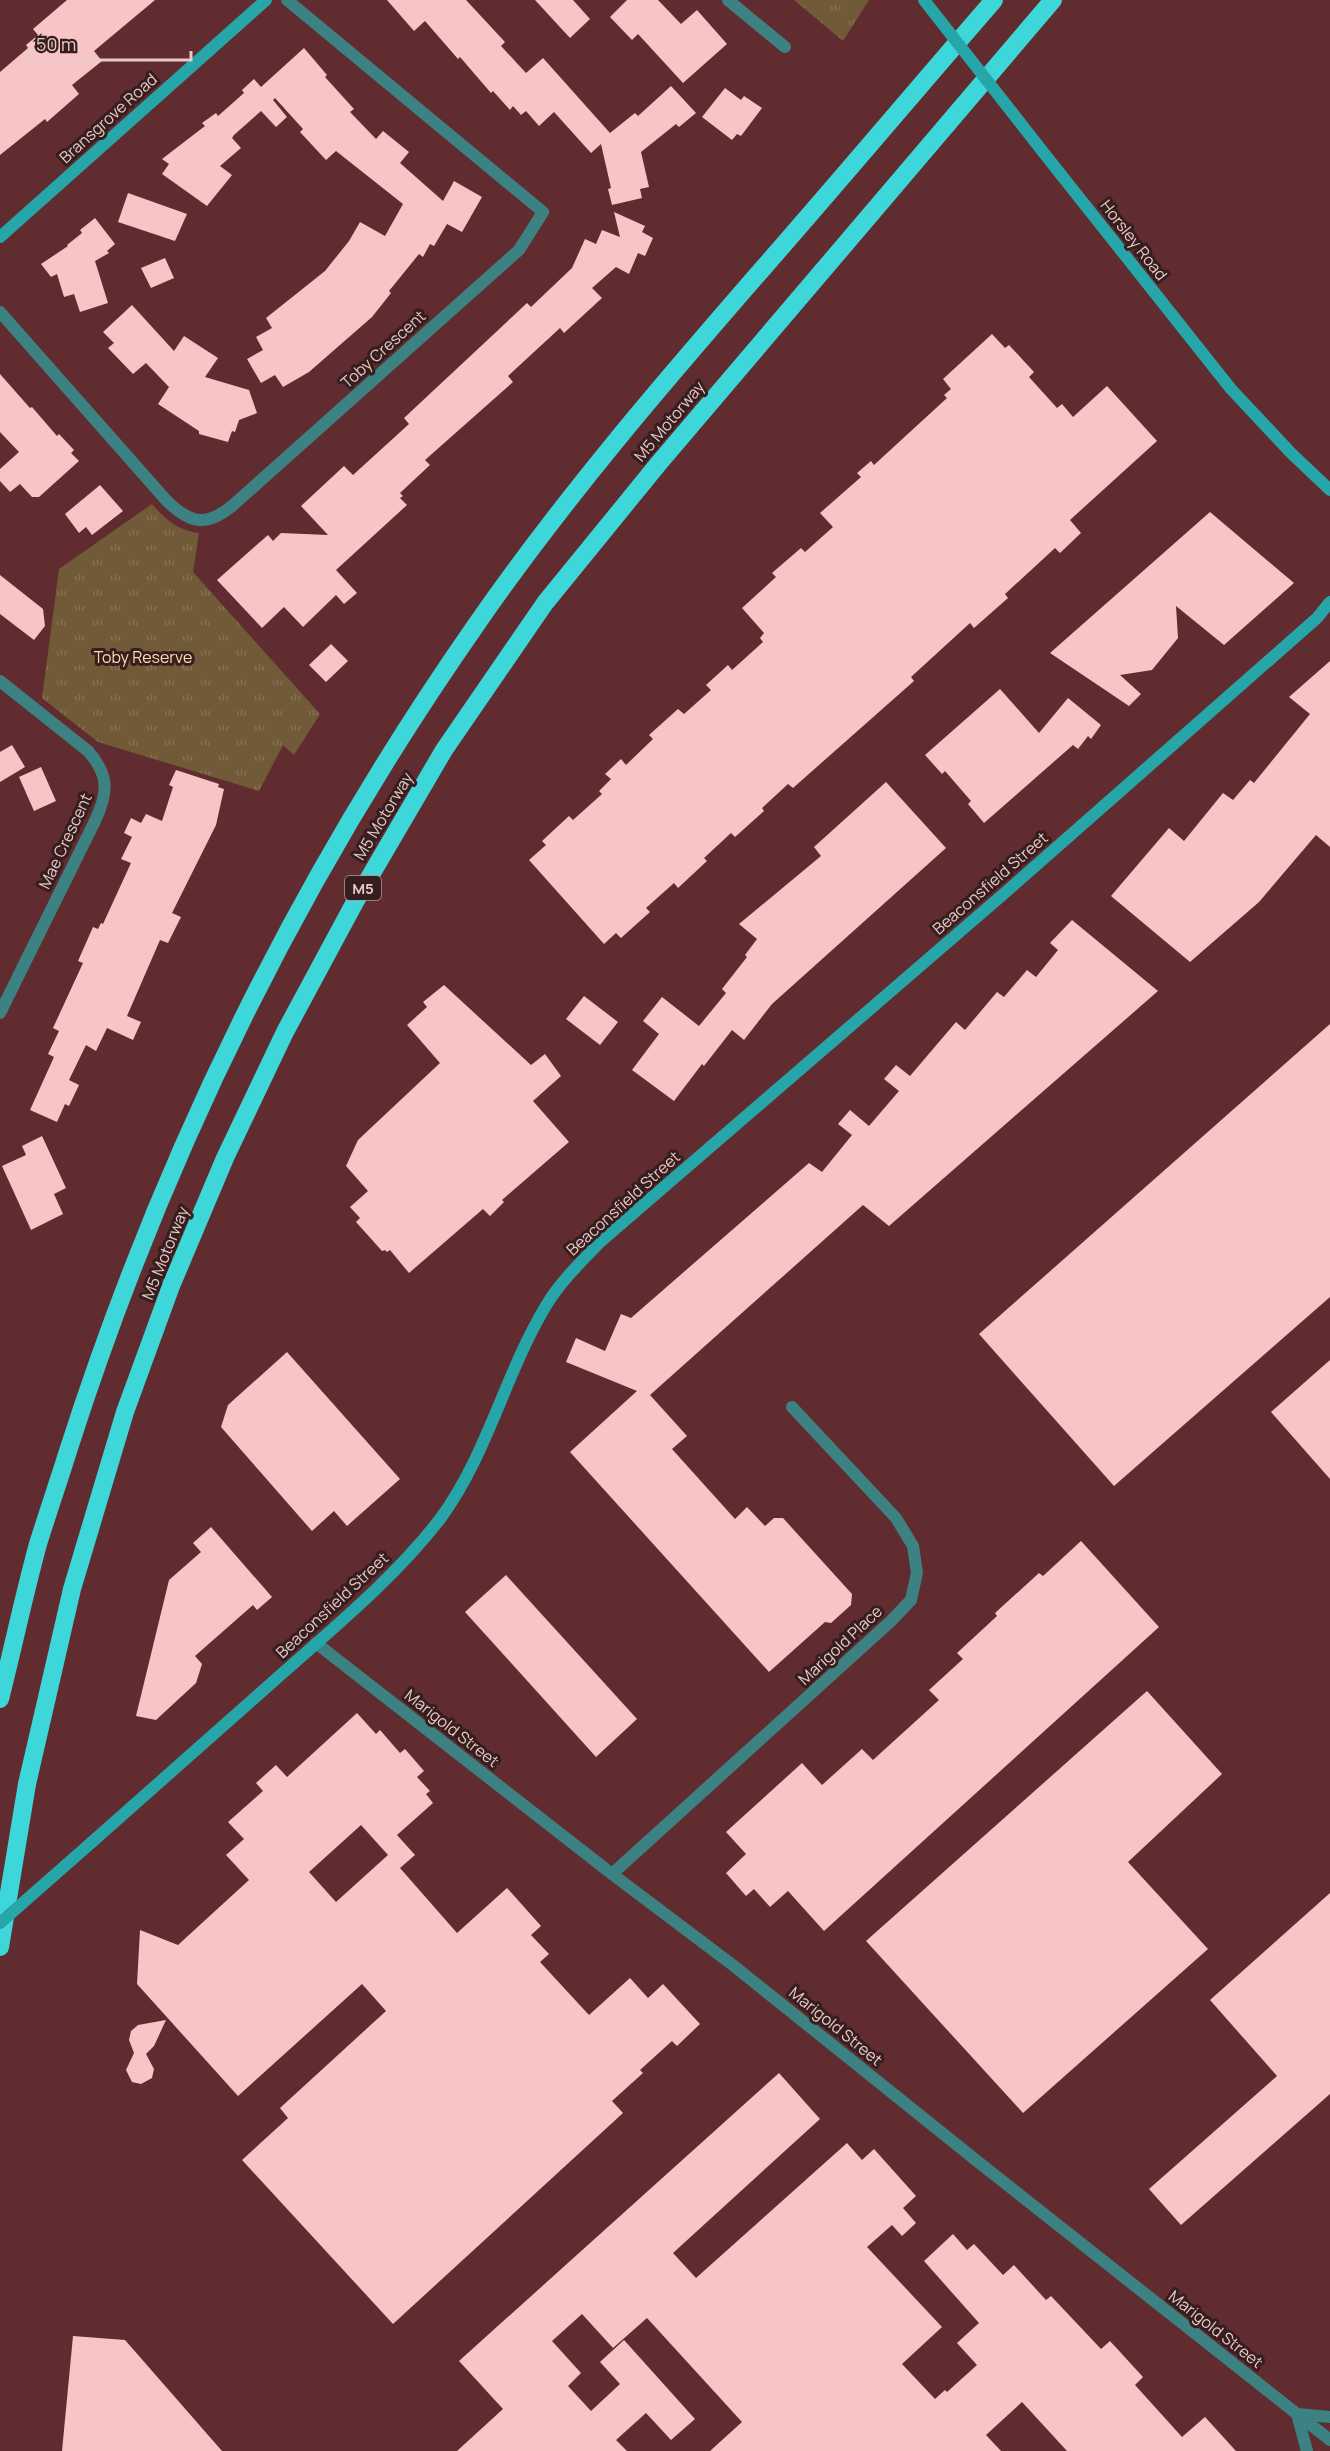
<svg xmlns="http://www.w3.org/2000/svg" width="1330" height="2451" viewBox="0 0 1330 2451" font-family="Manrope,sans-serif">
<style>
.grass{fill:url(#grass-tufts)}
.building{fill:#f9c4c5;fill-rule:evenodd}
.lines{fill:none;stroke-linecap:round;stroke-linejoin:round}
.minor{stroke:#3d8283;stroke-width:12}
.secondary{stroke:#26a6a9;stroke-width:12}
.motorway{stroke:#3dd6d9;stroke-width:18}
.secondary-bridge{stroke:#26a6a9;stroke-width:12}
.labels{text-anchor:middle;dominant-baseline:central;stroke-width:6;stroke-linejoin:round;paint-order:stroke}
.shield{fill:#361e1f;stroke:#b39595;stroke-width:1.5}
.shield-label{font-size:15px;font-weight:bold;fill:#e9c8c8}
.street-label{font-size:16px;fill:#e9c8c8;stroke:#361e1f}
.park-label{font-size:16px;fill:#feddab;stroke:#361e1f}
</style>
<defs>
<pattern id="grass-tufts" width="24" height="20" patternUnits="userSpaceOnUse" patternTransform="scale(1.5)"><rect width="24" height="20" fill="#715a37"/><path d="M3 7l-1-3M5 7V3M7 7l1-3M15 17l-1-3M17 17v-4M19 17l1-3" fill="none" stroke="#857052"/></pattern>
</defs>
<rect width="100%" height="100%" fill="#612c30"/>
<g class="grass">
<path d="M 794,0 L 869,0 L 843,41 Z"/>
<path d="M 152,504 C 166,520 177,530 199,533 L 193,572 L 320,714 L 294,755 L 283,745 L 259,791 L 98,742 L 42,698 L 59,569 Z"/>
</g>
<g class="building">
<path d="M 67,0 L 155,0 L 94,51 L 102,61 L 72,85 L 79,94 L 47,122 L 45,119 L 0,155 L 0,72 L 28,48 L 26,45 L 38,35 L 33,29 Z"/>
<path d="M 387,0 L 466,0 L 505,42 L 501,46 L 526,73 L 543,58 L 610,133 L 635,113 L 638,116 L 671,86 L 696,113 L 679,127 L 676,124 L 641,152 L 649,187 L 640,189 L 642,198 L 612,205 L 608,189 L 611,188 L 601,144 L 591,153 L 554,112 L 539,126 L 526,111 L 521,115 L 513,106 L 510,110 L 493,91 L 491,93 L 460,57 L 458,59 L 425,21 L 414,31 Z"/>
<path d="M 535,0 L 573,0 L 590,19 L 570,38 Z"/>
<path d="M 627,0 L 658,0 L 681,24 L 697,10 L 727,44 L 683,83 L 638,34 L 632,40 L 610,17 Z"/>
<path d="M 304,48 L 327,75 L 325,77 L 354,109 L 350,112 L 376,139 L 383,131 L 409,152 L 400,163 L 443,201 L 454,181 L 482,197 L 462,232 L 447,224 L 434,246 L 430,244 L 423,257 L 419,254 L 389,291 L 391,293 L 372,317 L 309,372 L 283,387 L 275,375 L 261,383 L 247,359 L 263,350 L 256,337 L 272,328 L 266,318 L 325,271 L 349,241 L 360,222 L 385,236 L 403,204 L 336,151 L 326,160 L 300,132 L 303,129 L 275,98 L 273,100 L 287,117 L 276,127 L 261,111 L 234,135 L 232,138 L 241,148 L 220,166 L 232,175 L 207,206 L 162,174 L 169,164 L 162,159 L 205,126 L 202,123 L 216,113 L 218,116 L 244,93 L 242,90 L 254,79 L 261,87 Z"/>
<path d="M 725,88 L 741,100 L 744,96 L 762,108 L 741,136 L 737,134 L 732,140 L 702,117 Z"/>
<path d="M 128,193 L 187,214 L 175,241 L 118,222 Z"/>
<path d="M 614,212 L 645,226 L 642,232 L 653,238 L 645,256 L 638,253 L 629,274 L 616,267 L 592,288 L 602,298 L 564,333 L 560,328 L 508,376 L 513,382 L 425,460 L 430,465 L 400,493 L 403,496 L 400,498 L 407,505 L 336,570 L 357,593 L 344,604 L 336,595 L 303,627 L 284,607 L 262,628 L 217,580 L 268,535 L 273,541 L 281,533 L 328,535 L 301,506 L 344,466 L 353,475 L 409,424 L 404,418 L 527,303 L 531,307 L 572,268 L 585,239 L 596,244 L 602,230 L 620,237 Z"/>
<path d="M 95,218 L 115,244 L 107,251 L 109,253 L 95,261 L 108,303 L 80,312 L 74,294 L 64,297 L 57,274 L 51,277 L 41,264 L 68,246 L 67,245 L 82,233 L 80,230 Z"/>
<path d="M 165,258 L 174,278 L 151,288 L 141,268 Z"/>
<path d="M 132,305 L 174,351 L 184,336 L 218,358 L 205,377 L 249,390 L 257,413 L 239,420 L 235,432 L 232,431 L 228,442 L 199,434 L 199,431 L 158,404 L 169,387 L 146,363 L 133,374 L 108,348 L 114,343 L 103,332 Z"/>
<path d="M 992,334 L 1005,348 L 1009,345 L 1034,372 L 1029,377 L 1057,408 L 1062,404 L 1073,417 L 1107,386 L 1157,441 L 1070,520 L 1081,533 L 1060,553 L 1055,548 L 1005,594 L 1008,598 L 974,628 L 970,623 L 911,677 L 914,681 L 793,788 L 788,784 L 762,808 L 764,811 L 735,837 L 731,833 L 704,858 L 707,861 L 678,888 L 674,883 L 646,908 L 650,912 L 621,938 L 616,933 L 604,944 L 529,860 L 546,845 L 542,841 L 569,816 L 573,820 L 602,794 L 599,791 L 611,779 L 605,774 L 621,759 L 626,765 L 653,739 L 649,735 L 678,709 L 684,714 L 711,690 L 706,685 L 728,665 L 732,670 L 763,642 L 760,638 L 764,633 L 742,608 L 776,577 L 772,573 L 801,548 L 805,552 L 833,527 L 820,513 L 861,477 L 857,473 L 871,461 L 874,465 L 947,398 L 944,395 L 951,389 L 943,379 Z"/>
<path d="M 0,374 L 30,408 L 32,407 L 57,436 L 59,434 L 74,450 L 71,453 L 79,461 L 39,497 L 32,497 L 20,484 L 10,492 L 0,481 L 0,469 L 19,452 L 0,432 Z"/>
<path d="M 100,485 L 123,511 L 92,535 L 86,527 L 79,533 L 65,514 Z"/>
<path d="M 1210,512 L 1294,583 L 1224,645 L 1176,606 L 1178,638 L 1152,670 L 1120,675 L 1141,694 L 1129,706 L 1050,653 Z"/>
<path d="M 0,575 L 43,609 L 45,626 L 34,640 L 0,614 Z"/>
<path d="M 331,644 L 348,661 L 326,682 L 309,665 Z"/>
<path d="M 1330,661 L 1330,847 L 1316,835 L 1259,902 L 1190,962 L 1111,896 L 1169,828 L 1184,841 L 1223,793 L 1233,800 L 1250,780 L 1254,783 L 1310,714 L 1289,697 Z"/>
<path d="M 1000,689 L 1039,733 L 1068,698 L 1101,725 L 1091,739 L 1088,736 L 1078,749 L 1073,745 L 984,823 L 968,804 L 971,801 L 945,771 L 942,774 L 925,755 Z"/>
<path d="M 12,745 L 25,767 L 0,782 L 0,752 Z"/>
<path d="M 41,767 L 56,801 L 34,811 L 19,777 Z"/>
<path d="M 176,770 L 219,784 L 218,787 L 224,789 L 216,825 L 172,913 L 181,917 L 168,943 L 160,940 L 127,1016 L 141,1022 L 133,1040 L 107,1028 L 96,1051 L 86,1045 L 69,1080 L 79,1085 L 69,1106 L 65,1104 L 57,1122 L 30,1110 L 54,1057 L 48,1054 L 59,1031 L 53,1028 L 83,963 L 78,961 L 93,927 L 98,929 L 101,923 L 103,924 L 131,863 L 121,859 L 132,837 L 124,833 L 131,818 L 141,823 L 146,814 L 162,821 L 173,787 L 169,785 Z"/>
<path d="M 886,782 L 946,848 L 772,1004 L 744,1040 L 732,1030 L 704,1066 L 702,1064 L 674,1101 L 632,1070 L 659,1034 L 643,1021 L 662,997 L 699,1026 L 726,993 L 722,989 L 747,957 L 745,955 L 757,939 L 739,924 L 821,856 L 814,847 Z"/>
<path d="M 1072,920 L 1158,991 L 889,1226 L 863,1205 L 650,1395 L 687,1436 L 672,1449 L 735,1519 L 747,1507 L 765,1526 L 774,1518 L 783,1518 L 852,1594 L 851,1605 L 831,1623 L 825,1622 L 769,1672 L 570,1452 L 637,1391 L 566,1362 L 576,1338 L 605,1351 L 621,1314 L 631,1318 L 809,1163 L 822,1172 L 852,1135 L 838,1124 L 850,1110 L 869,1126 L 899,1091 L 884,1079 L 896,1065 L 910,1076 L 956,1022 L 965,1030 L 997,992 L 1004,997 L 1027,970 L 1036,977 L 1058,950 L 1050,943 Z"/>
<path d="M 444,985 L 531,1065 L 545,1054 L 561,1076 L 533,1101 L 569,1142 L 502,1200 L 504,1202 L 490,1216 L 483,1209 L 409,1273 L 390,1250 L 387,1252 L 385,1250 L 382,1251 L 356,1222 L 360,1218 L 350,1207 L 368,1191 L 346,1166 L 358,1140 L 440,1063 L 407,1025 L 427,1007 L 423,1002 Z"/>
<path d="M 584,996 L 618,1022 L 600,1045 L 566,1019 Z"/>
<path d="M 1330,1024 L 1330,1297 L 1114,1486 L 979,1334 Z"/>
<path d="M 42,1136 L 66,1188 L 54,1194 L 63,1214 L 31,1230 L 2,1166 L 26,1155 L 22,1146 Z"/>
<path d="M 287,1352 L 400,1479 L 347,1526 L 334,1511 L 312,1531 L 221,1427 L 228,1405 Z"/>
<path d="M 1330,1360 L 1330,1479 L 1271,1412 Z"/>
<path d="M 211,1527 L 272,1597 L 257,1610 L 253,1605 L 195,1656 L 202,1664 L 196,1683 L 156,1720 L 136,1716 L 169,1580 L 201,1552 L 193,1543 Z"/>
<path d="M 1081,1541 L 1159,1627 L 824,1931 L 788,1891 L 770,1907 L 754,1889 L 746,1896 L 726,1873 L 746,1854 L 726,1832 L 802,1763 L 822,1785 L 862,1749 L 873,1760 L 939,1700 L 929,1690 L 963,1659 L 957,1653 L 997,1616 L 995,1613 L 1039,1573 L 1043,1576 Z"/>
<path d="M 506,1575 L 637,1719 L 596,1757 L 465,1612 Z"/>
<path d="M 1147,1691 L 1222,1774 L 1128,1862 L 1208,1949 L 1023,2113 L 866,1941 Z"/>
<path d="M 357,1713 L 376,1734 L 380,1730 L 400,1753 L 405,1749 L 424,1771 L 417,1777 L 430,1791 L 426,1794 L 433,1803 L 397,1835 L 415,1855 L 400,1868 L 457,1933 L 507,1888 L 541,1926 L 531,1935 L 549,1954 L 540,1962 L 589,2015 L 630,1978 L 648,1998 L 663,1984 L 700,2024 L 677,2046 L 672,2041 L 640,2070 L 643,2073 L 612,2101 L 623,2113 L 393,2324 L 242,2160 L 288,2118 L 280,2108 L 386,2011 L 362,1984 L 238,2096 L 137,1984 L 140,1930 L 178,1945 L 249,1880 L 226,1855 L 244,1839 L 228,1822 L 263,1791 L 256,1783 L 276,1765 L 287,1777 ZM 361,1825 L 388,1855 L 336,1902 L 309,1872 Z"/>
<path d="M 1330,1893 L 1330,2094 L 1181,2225 L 1149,2189 L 1277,2076 L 1210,2000 Z"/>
<path d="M 166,2020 L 154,2046 L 146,2054 L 154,2069 L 152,2078 L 141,2084 L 132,2082 L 126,2070 L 134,2053 L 129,2040 L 131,2031 L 138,2025 Z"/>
<path d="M 779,2073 L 820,2119 L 673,2253 L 696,2278 L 847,2143 L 862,2160 L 874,2149 L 916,2196 L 903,2208 L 916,2223 L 902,2236 L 892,2225 L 867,2247 L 942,2327 L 902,2364 L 935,2399 L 945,2390 L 947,2392 L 977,2365 L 957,2343 L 979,2323 L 924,2261 L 953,2234 L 967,2250 L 974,2244 L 1003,2275 L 1014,2265 L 1046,2300 L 1051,2296 L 1101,2349 L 1110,2341 L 1143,2377 L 1135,2385 L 1182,2437 L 1205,2417 L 1236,2451 L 1067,2451 L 1022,2402 L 986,2435 L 1001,2451 L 710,2451 L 742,2422 L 647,2318 L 613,2348 L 582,2314 L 552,2341 L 581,2373 L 568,2386 L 591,2411 L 620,2384 L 600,2362 L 624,2340 L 695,2419 L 671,2440 L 646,2413 L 616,2440 L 627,2451 L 457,2451 L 503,2409 L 459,2361 Z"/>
<path d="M 73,2336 L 125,2340 L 222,2451 L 62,2451 Z"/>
</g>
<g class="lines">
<g class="minor">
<path d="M 728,0 L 785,47"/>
<path d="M 0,312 L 166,500 C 190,524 206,527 232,506 L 519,250 L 543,212 L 287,0"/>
<path d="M 0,681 L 88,751 C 110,776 108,793 95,821 L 0,1013"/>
<path d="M 316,1643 L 612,1874 L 734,1966 L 977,2161 L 1330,2440"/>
<path d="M 612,1874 L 891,1621 L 911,1600 L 917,1573 L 913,1546 L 896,1518 L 792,1407"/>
<path d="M 1307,2451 L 1297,2414 L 1330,2417"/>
</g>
<g class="secondary">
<path d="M 1043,152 L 1231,389 L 1291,453 L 1330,490"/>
<path d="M 0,237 L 266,0"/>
<path d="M 92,1842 C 156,1785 221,1728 285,1671 C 339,1623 396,1576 440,1519 C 488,1454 505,1373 547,1304 C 561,1281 581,1262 599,1243 L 1007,891 L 1317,618 L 1330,602"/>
</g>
<g class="motorway">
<path d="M 0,1699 C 13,1648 24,1595 38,1544 C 48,1512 59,1480 69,1448 C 164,1152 298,880 476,625 C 564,498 664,382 765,266 C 842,178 917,89 994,0"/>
<path d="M 0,1947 L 27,1784 L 72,1589 L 125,1412 L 171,1286 L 225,1158 L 285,1032 L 355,902 L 444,750 L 545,603 L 659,463 L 1053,0"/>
</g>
<g class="secondary-bridge">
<path d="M 924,0 L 1043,152"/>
<path d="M 0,1923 L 92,1842"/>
</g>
</g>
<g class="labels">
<rect class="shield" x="345" y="876" width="36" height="24" rx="4.5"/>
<g class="shield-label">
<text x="363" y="888">M5</text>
</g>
<g class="street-label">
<text transform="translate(108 118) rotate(-42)">Bransgrove Road</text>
<text transform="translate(1134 240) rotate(52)">Horsley Road</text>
<text transform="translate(383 349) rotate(-42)">Toby Crescent</text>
<text transform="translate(669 421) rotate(-50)">M5 Motorway</text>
<text transform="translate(383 816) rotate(-59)">M5 Motorway</text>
<text transform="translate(65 841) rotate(-65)">Mae Crescent</text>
<text transform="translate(990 883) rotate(-41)">Beaconsfield Street</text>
<text transform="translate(623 1203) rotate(-42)">Beaconsfield Street</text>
<text transform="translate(165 1253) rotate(-68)">M5 Motorway</text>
<text transform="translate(332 1605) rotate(-43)">Beaconsfield Street</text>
<text transform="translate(840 1645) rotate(-43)">Marigold Place</text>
<text transform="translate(452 1728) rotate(38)">Marigold Street</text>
<text transform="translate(836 2026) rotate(39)">Marigold Street</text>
<text transform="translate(1216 2329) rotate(38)">Marigold Street</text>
</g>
<g class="park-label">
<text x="143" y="657">Toby Reserve</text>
</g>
</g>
<path d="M27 51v9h164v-9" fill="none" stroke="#e9c8c8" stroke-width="3"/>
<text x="36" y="51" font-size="18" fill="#e9c8c8" stroke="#361e1f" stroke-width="4.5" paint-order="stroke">50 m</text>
</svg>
